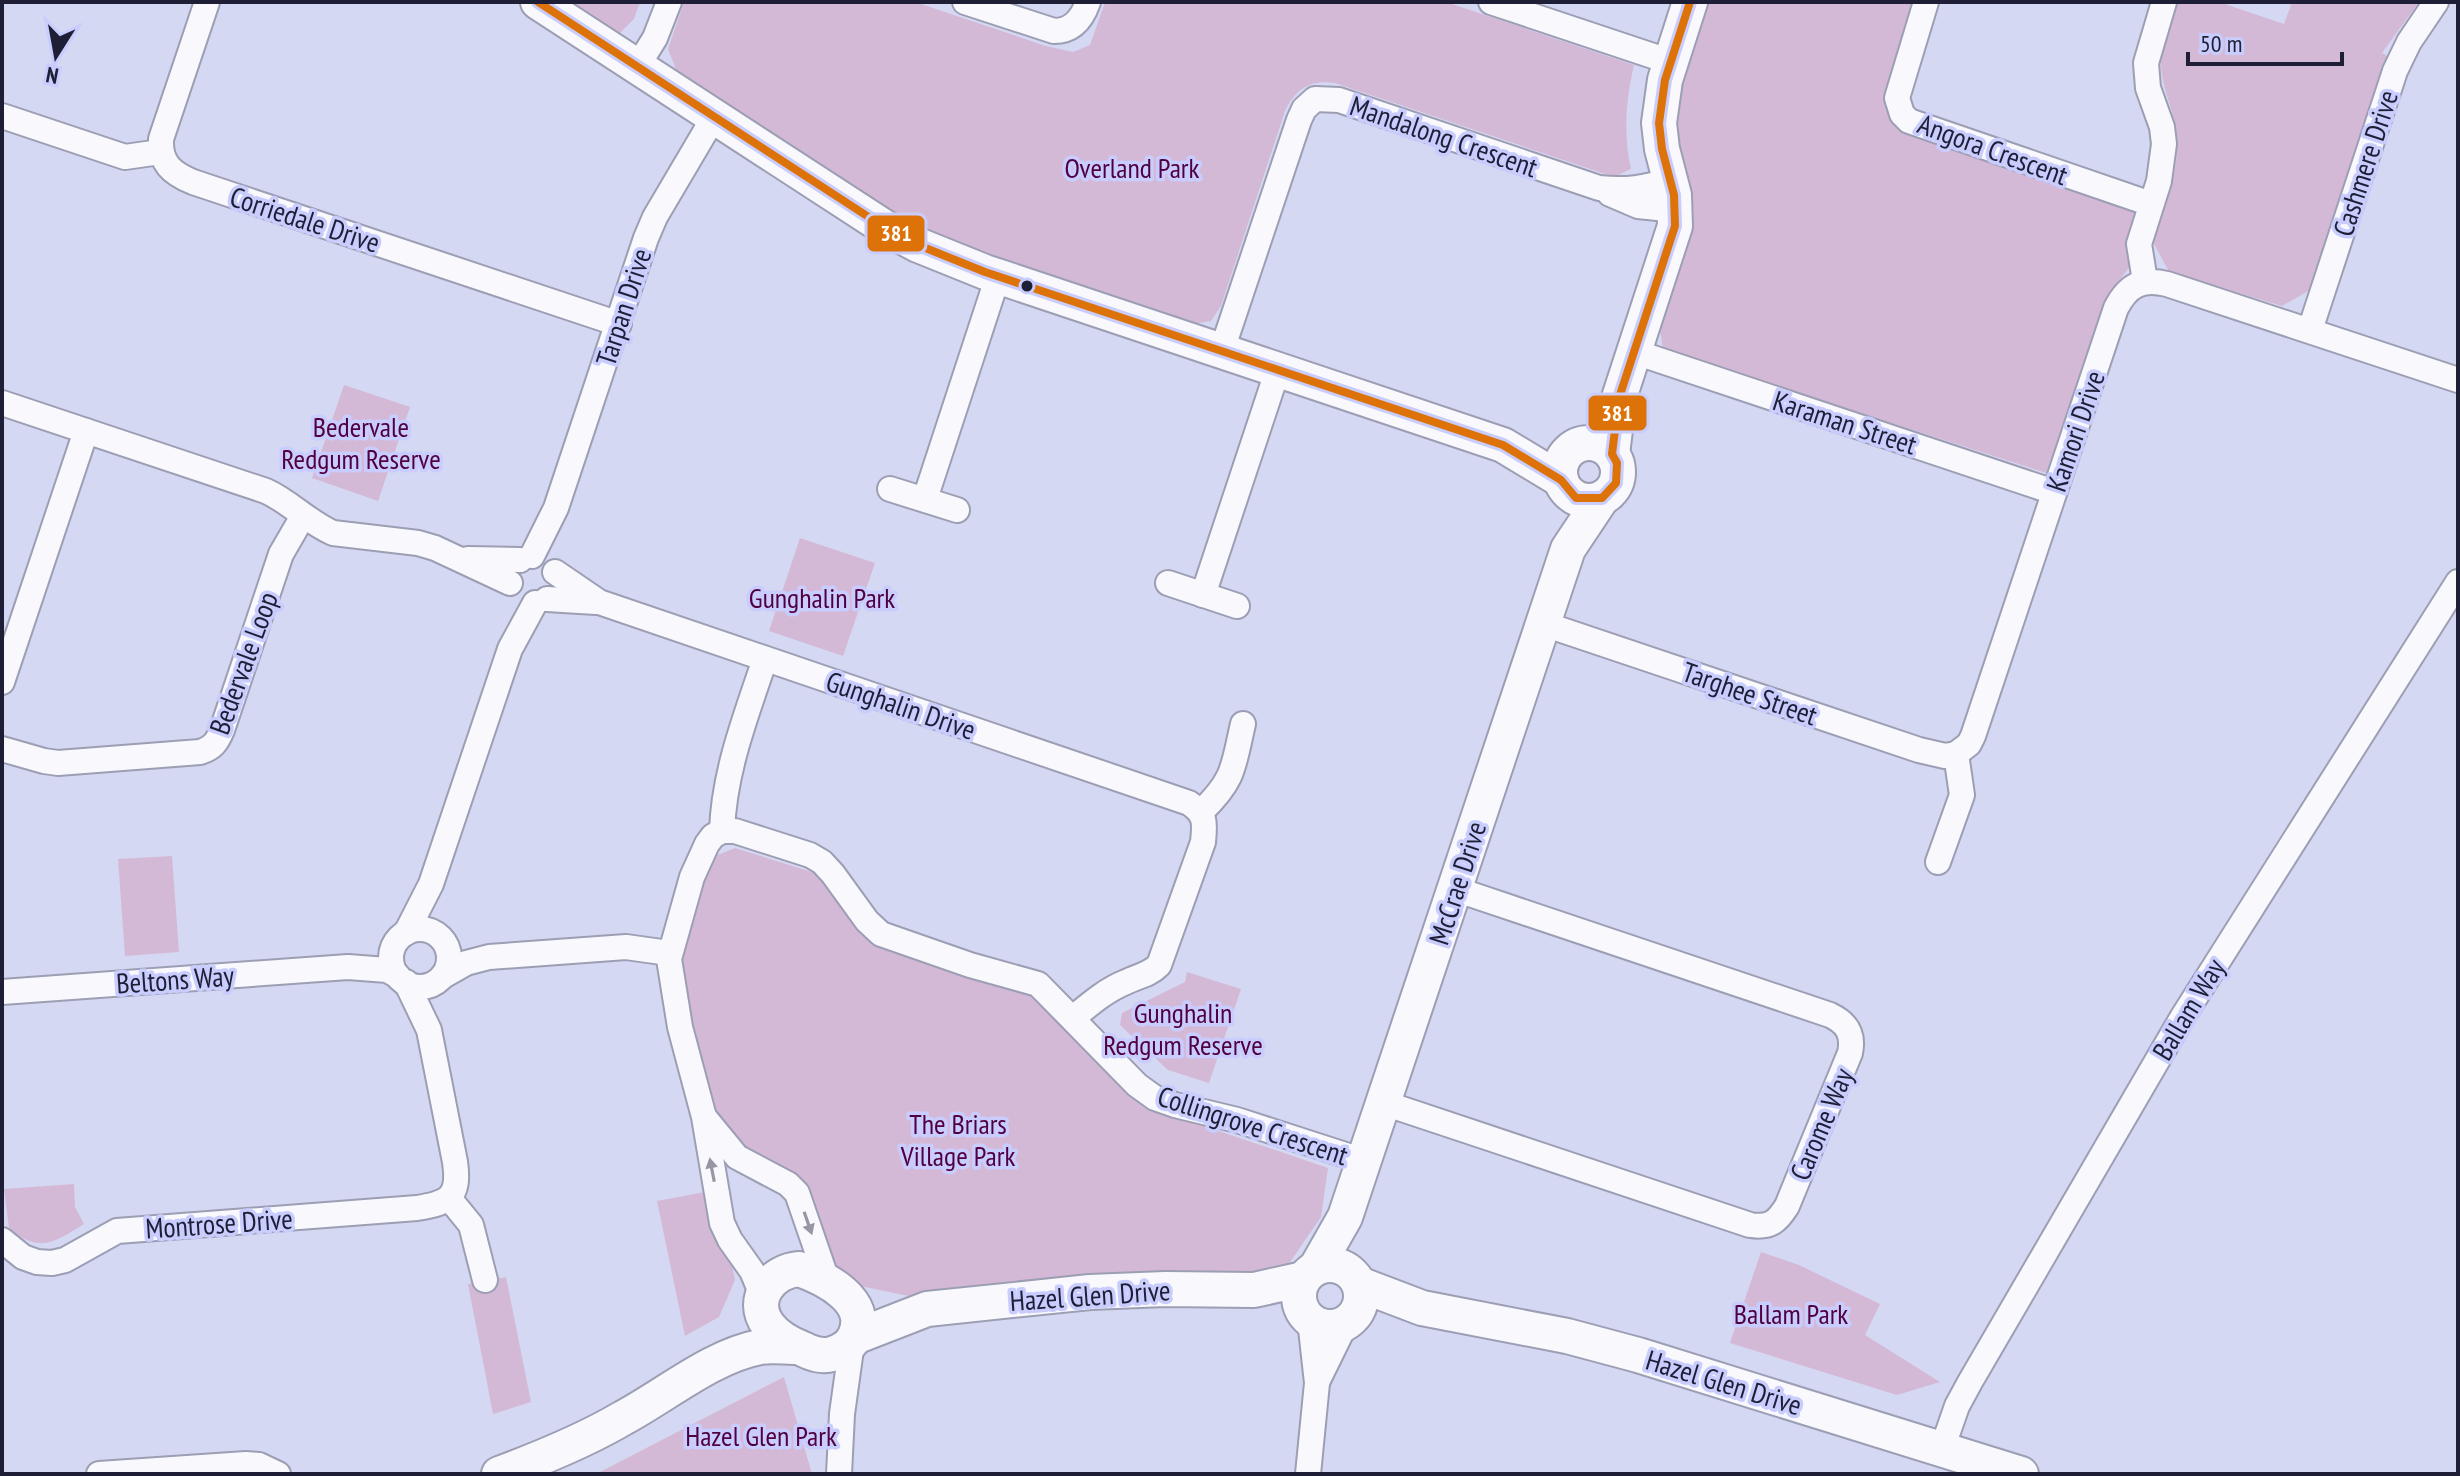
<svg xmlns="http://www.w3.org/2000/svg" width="2460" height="1476" viewBox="0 0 2460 1476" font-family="'PT Sans Narrow',sans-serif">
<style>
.green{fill:#d4b9d7}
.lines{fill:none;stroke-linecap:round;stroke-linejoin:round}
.street-casing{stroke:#9c9eb4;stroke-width:28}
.secondary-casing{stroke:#9c9eb4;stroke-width:38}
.street{stroke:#f9f9fd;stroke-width:24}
.secondary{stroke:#f9f9fd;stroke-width:34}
.bus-1-casing{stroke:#c9cdfe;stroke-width:14}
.bus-1{stroke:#dd7308;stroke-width:8}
.oneway{fill:#9697a3}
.bus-dot{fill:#1e1f36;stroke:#c9cdfe;stroke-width:3}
.labels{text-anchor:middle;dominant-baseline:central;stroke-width:7;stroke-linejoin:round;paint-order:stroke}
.street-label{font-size:28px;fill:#1e1f36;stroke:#c9cdfe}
.park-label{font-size:28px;fill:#51003f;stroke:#c9cdfe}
.line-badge{stroke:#c9cdfe;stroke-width:3}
.badge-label{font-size:22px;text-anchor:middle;font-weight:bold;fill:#fff}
</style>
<rect width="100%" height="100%" fill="#d5d8f2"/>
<g class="green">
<path d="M 561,2 L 640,2 L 634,19 L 616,37 Z"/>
<path d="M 684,2 L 915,2 L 1046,46 L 1073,52 L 1090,45 L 1105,2 L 1446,2 L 1634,65 C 1626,100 1623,133 1631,169 L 1614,177 L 1335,83 C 1311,79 1295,89 1285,111 L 1221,306 L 1211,321 L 1194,324 L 973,249 L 914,223 L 848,184 L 677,72 L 668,49 Z"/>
<path d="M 1704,2 L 1917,2 L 1899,128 L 2136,207 L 2129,239 L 2130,266 L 2109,295 L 2046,473 L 1663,349 L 1659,323 L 1676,145 L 1674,103 Z"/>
<path d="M 2177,2 L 2219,2 L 2284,24 L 2292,2 L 2419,2 L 2382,53 L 2391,58 L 2310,290 L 2282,306 L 2169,272 L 2152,240 C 2163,207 2179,174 2177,139 C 2176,114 2163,92 2161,67 C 2158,45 2170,22 2177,2 Z"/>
<path d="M 344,385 L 410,407 L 378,501 L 312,478 Z"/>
<path d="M 800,538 L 875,563 L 843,656 L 769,631 Z"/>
<path d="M 735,848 L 815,873 L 873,943 L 955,974 L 1034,994 L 1151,1108 L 1328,1168 L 1321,1217 L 1286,1268 L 1225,1283 L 933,1301 L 860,1286 L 832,1269 L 815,1204 L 795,1178 L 740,1153 L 701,1081 L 677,958 L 710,858 Z"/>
<path d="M 172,856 L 179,952 L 125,956 L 118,859 Z"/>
<path d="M 1187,972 L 1241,989 L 1209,1083 L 1168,1070 L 1120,1025 L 1122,1013 L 1185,982 Z"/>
<path d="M 74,1184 L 75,1207 L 84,1224 C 53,1243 40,1254 9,1228 L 4,1189 Z"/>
<path d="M 710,1191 L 724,1227 L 735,1280 L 719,1317 L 685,1336 L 657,1201 Z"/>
<path d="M 1761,1252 L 1799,1265 L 1880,1304 L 1865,1335 L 1940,1382 L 1897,1395 L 1730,1343 Z"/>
<path d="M 506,1277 L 531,1402 L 493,1414 L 468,1284 Z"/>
<path d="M 784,1377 L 812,1474 L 596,1474 Z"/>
</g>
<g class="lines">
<defs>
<g id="street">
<path d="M 207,2 L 161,139 C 160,163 171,173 193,182 L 619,324"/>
<path d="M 965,2 L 1054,31 C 1072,31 1082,19 1088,2"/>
<path d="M 1491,2 L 1671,62"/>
<path d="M 1926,2 L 1897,98 L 1902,114 L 1909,121 L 2151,204"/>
<path d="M 637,67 L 655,38 L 669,2"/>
<path d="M 2,116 L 125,157 L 160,152"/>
<path d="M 1610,194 L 1638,206 L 1677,210"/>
<path d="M 2145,281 L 2139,244 L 2159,181 L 2164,144 L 2162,127 L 2148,88 L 2146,63 L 2164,2"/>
<path d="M 2310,330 L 2395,71 L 2409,42 L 2436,2"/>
<path d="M 1222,350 L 1299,120 L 1304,109 L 1315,99 L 1339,100 L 1599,188 C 1626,191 1645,188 1671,180"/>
<path d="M 1635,352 L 2054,492"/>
<path d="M 2,403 L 266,491 C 290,502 308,522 333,533 L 418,543 L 435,548 L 510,583"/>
<path d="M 890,489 L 957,510"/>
<path d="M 925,499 L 998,276"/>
<path d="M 532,556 L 556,508 L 646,238 L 655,217 L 714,117"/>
<path d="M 468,559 L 520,560"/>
<path d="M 555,572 L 599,602 L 1189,803 C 1206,814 1205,823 1203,842 L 1159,965 C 1149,975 1138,976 1126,982 C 1106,990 1090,1004 1073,1018"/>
<path d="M 1168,583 L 1237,606"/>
<path d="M 1203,595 L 1278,369"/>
<path d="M 547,599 L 596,602"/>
<path d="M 1544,624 L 1919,750 L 1945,756 L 1956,754"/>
<path d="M 2,682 L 86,431"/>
<path d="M 2,749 L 44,761 L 58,763 L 200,752 C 213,748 217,742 222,730 L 281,554 L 303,516"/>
<path d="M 1202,811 C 1235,779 1233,767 1243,724"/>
<path d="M 722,831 C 724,771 746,716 765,659"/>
<path d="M 1938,862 L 1962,795 L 1956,754 L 1969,744 L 1973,736 L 2116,308 C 2128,285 2142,278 2167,284 L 2458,380"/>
<circle cx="420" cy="958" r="29"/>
<path d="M 406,933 L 431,884 L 510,649 L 535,603"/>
<path d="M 443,976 L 466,963 L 489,957 L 626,947 L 669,953"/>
<path d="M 2,992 L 348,967 L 387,970 L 398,976"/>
<path d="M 1384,1103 L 1750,1225 C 1770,1228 1777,1222 1787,1206 L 1850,1053 C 1854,1034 1847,1023 1830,1015 L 1455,889"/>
<path d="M 705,1118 L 737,1157 L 788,1184 L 797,1193 L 828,1283"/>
<path d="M 449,1198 L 471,1225 L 485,1280"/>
<path d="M 2,1240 L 23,1257 L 37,1262 L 52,1263 L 65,1260 L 117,1231 L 417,1208 C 449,1203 460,1197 455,1162 L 429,1030 L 406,982"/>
<path d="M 762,1295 L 752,1271 L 730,1240 L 722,1223 L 704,1117 L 680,1027 L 669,959 L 692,877 L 707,844 L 713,836 L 722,831 L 735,831 L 810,855 L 822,862 L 833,874 L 867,921 L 881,934 L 970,965 L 1038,984 L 1137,1085 L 1155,1098 L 1175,1105 L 1237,1120 L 1364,1161"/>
<path d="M 1318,1380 L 1346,1323"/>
<path d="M 1942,1449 L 1957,1406 L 1970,1382 L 2182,1018 L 2458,582"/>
<path d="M 99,1474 L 246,1464 L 259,1465 L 278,1474"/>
<path d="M 839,1474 L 842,1414 L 852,1342"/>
<path d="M 1308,1474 L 1317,1383 L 1310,1320"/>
</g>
<g id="secondary">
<path d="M 538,2 L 884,227 L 918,245 L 985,272 L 1503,445 L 1561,480"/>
<circle cx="1589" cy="472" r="29"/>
<path d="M 1612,454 L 1619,398 L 1675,226 L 1674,195 L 1662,149 L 1659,123 L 1665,80 L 1690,2"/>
<circle cx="1330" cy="1296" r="31"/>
<path d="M 1316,1268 L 1345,1217 L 1568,549 L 1602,498"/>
<path d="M 799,1269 C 825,1278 871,1301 855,1336 C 851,1345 842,1351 832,1354 C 822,1357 813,1354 803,1349 C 790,1344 776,1336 768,1325 C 749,1299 772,1271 799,1269 Z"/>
<path d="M 1359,1284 L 1422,1308 L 1567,1336 L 1638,1355 L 2021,1474"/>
<path d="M 855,1337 L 927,1309 L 1090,1292 L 1165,1289 L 1254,1290 L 1303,1279"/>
<path d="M 499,1474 C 542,1458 584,1441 623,1418 C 666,1395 712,1356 760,1347 C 772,1345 785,1347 797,1347"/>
</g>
</defs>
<use href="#street" class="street-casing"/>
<use href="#secondary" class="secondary-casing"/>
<use href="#street" class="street"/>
<use href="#secondary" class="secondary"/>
<defs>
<path id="bus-1" d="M 538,2 L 884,227 L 918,245 L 985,272 L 1503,445 L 1561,480 L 1576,498 L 1602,498 L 1616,483 L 1617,463 L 1612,454 L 1619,398 L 1675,226 L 1674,195 L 1662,149 L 1659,123 L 1665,80 L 1690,2"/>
</defs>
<use href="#bus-1" class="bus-1-casing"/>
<use href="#bus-1" class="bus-1"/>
</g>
<defs><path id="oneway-solid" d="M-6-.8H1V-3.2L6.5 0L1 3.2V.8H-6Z" transform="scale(2)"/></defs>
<g class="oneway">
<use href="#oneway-solid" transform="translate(712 1170) rotate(-101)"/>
<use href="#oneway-solid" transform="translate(808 1223) rotate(71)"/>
</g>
<circle class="bus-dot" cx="1027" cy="286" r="7"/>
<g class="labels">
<g class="street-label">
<text transform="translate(1444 136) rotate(19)">Mandalong Crescent</text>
<text transform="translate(1993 149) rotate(20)">Angora Crescent</text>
<text transform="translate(2365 163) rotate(-72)">Cashmere Drive</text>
<text transform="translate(305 219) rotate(18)">Corriedale Drive</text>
<text transform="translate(623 307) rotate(-72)">Tarpan Drive</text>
<text transform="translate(1845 422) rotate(18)">Karaman Street</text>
<text transform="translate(2075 431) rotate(-71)">Kamori Drive</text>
<text transform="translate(243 663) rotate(-70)">Bedervale Loop</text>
<text transform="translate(1750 693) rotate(19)">Targhee Street</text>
<text transform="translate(901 705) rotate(19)">Gunghalin Drive</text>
<text transform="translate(1457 883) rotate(-72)">McCrae Drive</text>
<text transform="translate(175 979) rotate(-4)">Beltons Way</text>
<text transform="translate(2188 1009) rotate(-59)">Ballam Way</text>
<text transform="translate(1821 1124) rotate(-67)">Carome Way</text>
<text transform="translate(1253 1125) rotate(18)">Collingrove Crescent</text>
<text transform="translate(219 1223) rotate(-4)">Montrose Drive</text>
<text transform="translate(1090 1295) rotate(-4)">Hazel Glen Drive</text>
<text transform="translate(1724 1382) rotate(17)">Hazel Glen Drive</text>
</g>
<g class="park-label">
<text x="1132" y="167">Overland Park</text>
<text x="361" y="426">Bedervale<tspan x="361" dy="32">Redgum Reserve</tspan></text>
<text x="822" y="597">Gunghalin Park</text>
<text x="1183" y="1012">Gunghalin<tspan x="1183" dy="32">Redgum Reserve</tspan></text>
<text x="958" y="1123">The Briars<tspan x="958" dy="32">Village Park</tspan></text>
<text x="1791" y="1313">Ballam Park</text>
<text x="761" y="1435">Hazel Glen Park</text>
</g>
</g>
<g class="line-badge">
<rect x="866" y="214" width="60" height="39" rx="8" fill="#dd7308"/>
<rect x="1587" y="394" width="61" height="38" rx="8" fill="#dd7308"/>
</g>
<g class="badge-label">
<text x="896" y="241">381</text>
<text x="1617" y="421">381</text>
</g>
<rect width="2460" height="1476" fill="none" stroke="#1e1f36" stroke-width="8"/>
<g transform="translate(56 56) rotate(191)" stroke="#c9cdfe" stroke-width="6" paint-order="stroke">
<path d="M0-6L14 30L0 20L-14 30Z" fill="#1e1f36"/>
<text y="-12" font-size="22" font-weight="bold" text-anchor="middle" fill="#1e1f36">N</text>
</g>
<path d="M2188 52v12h154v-12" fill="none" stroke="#1e1f36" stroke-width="4"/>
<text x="2200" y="52" font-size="24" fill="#1e1f36" stroke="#c9cdfe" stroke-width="6" paint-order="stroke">50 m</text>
</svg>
